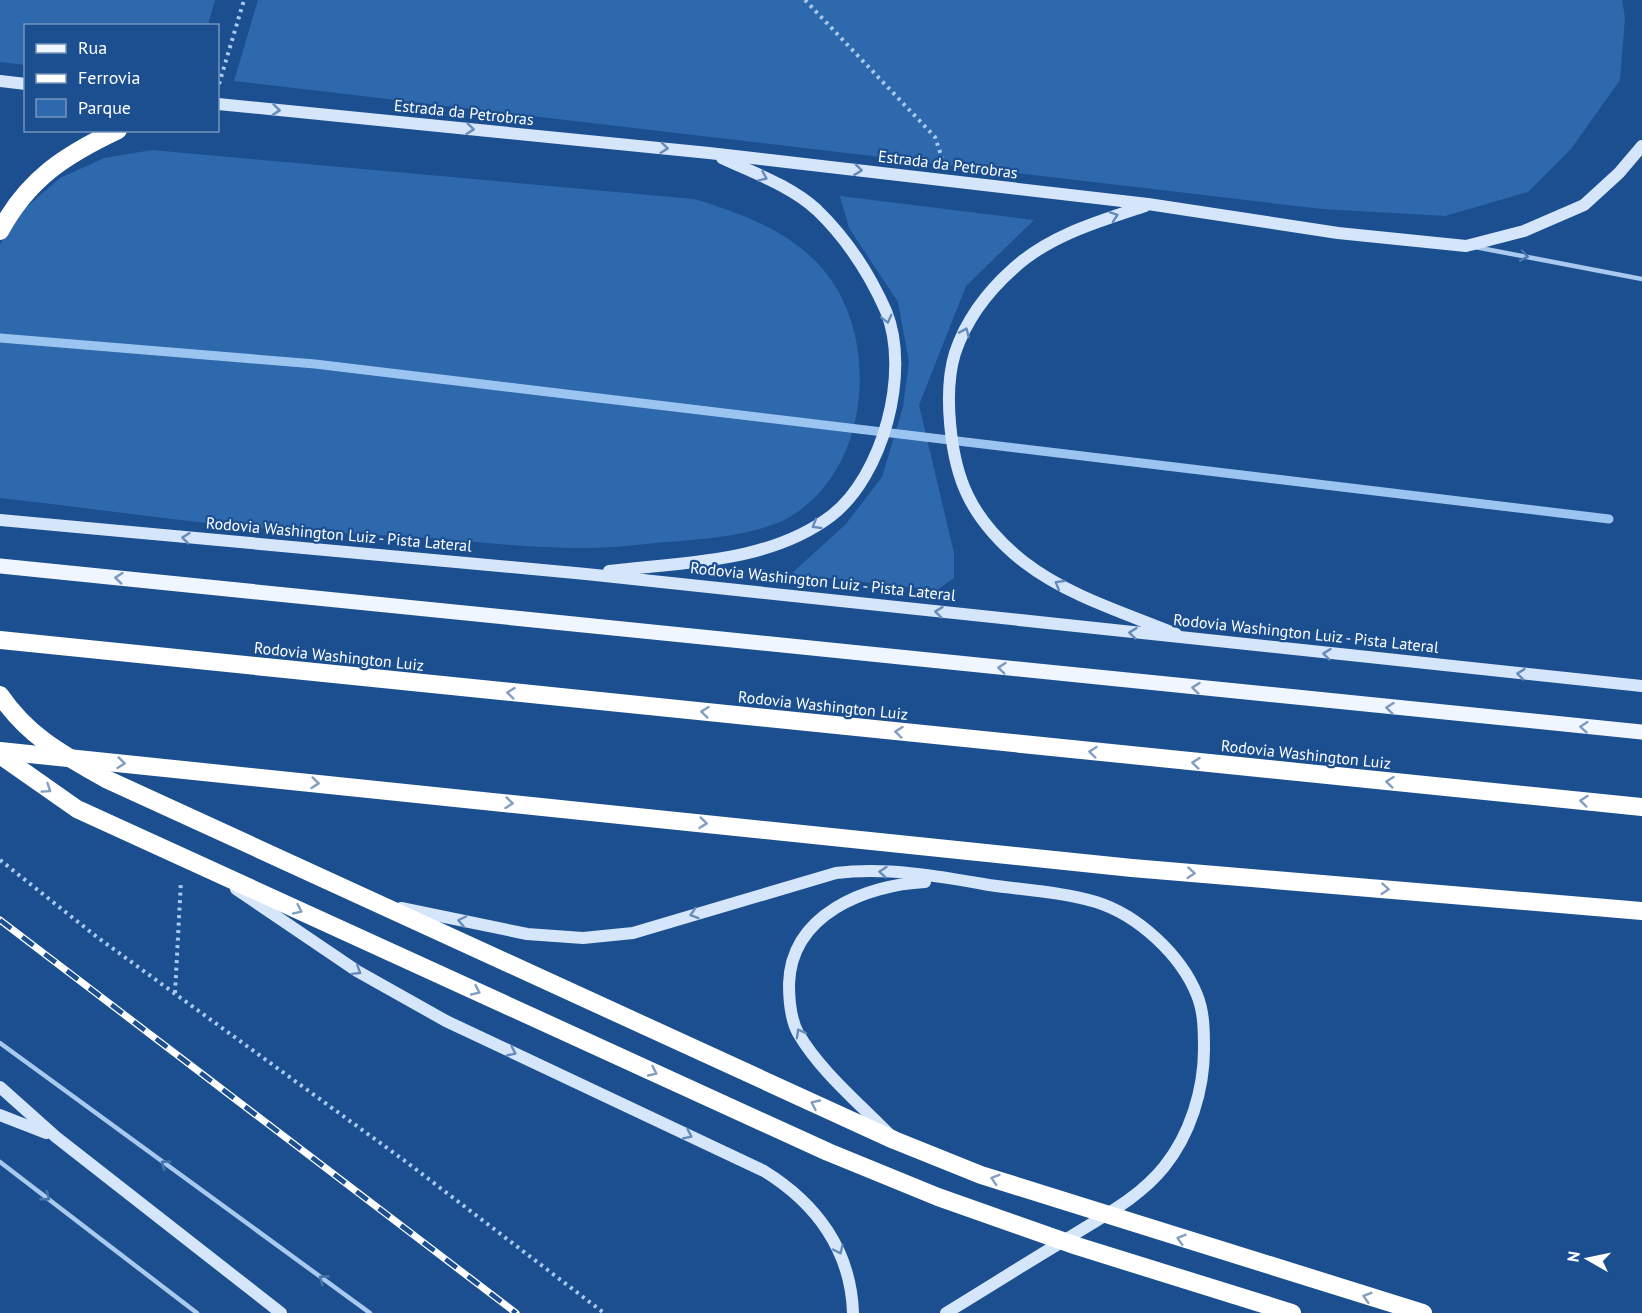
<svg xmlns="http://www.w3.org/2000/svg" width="1642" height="1313" viewBox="0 0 1642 1313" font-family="'PT Sans',sans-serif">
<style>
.green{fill:#2e69ad}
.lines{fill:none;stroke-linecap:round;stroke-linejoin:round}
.stream{stroke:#9cc4f0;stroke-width:9}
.path{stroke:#a9c9ee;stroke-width:4;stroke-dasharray:3 4.5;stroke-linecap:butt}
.lane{stroke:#a9c9ee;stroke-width:4.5}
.secondary{stroke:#d6e6fa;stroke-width:12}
.primary{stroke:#f0f6ff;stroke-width:15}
.highway{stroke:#fff;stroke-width:18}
.rail-casing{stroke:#fff;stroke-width:7}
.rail{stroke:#1b4f8f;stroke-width:4.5;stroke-dasharray:14;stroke-linecap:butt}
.oneway{stroke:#668bba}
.oneway2{stroke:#4674ac}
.oneway3{stroke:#7b9ac1}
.oneway4{stroke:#829ec1}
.labels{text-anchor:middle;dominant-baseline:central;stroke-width:4.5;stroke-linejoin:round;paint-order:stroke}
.street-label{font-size:16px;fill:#fff;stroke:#1b4f8f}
</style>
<rect width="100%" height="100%" fill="#1b4f8f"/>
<g class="green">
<path d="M 0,0 L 215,0 L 208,25 L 26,26 L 25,65 L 0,62 Z"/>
<path d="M 258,0 L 1622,0 L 1625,18 L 1620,80 L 1571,149 L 1528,192 L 1445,216 L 1322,209 L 234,81 Z"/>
<path d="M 152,150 L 694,199 C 771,222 838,252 856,340 C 869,405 849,483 788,518 C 757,535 704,539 668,542 C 642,544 615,548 589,548 C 532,549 473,541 416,537 C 359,534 302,532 244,527 C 163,519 81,507 0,498 L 0,244 L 24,209 L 60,178 L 104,158 Z"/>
<path d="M 840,196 L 1034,220 L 966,286 L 919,405 L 954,553 L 954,578 L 937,590 L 791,574 L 846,524 L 882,477 L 903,407 L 909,362 L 898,302 L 849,228 Z"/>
</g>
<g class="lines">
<path class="stream" d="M 0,338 L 315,364 L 1609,519"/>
<g class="path">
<path d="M 805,0 L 935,137 L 942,158"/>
<path d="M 219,84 L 244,0"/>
<path d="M 0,860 L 97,937 L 405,1161 L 604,1313"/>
<path d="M 175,993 L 181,881"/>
</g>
<g class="lane">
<path d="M 1475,247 L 1642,279"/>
<path d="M 0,1043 L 370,1313"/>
<path d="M 0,1162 L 197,1313"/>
</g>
<g class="secondary">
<path d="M 0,81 L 26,84"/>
<path d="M 218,104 L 709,153 L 1148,204 L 1338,233 L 1466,246 L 1524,231 L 1584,205 L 1619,173 L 1642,146"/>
<path d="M 1145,206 C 1100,221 1050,235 1014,268 C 988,291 966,320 955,353 C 943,392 950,460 968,496 C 980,521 1002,545 1024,562 C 1068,596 1125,613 1176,634"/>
<path d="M 0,520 L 586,574 L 1642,686"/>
<path d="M 609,571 C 683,562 769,563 831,516 C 883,476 911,372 886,311 C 870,275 846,238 817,210 C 791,186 754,173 722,158"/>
<path d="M 236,889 L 357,971 L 446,1021 L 764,1171 C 816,1203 851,1250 853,1313"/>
<path d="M 401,908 L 527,934 L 583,938 L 633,933 L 836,873 C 886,867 939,876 989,885 C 1024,890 1063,892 1096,902 C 1138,915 1181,955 1197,995 C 1204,1012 1204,1031 1204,1049 C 1204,1090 1190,1135 1164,1167 C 1139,1198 1103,1216 1070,1237 C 1028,1262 987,1288 946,1313"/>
<path d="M 0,1087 L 56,1137 L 281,1313"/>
<path d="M 0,1115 L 46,1133"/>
<path d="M 890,1135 C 859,1103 820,1071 798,1033 C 790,1018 789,1000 789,984 C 791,914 866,885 925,882"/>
</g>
<path class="primary" d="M 0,566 L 1642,732"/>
<g class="highway">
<path d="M 0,231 C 28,179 65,155 118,130"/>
<path d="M 0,640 L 1642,807"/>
<path d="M 0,695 C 29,737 62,754 106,779 L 894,1140 L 981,1175 L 1423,1313"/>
<path d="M 0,751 L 1132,868 L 1642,911"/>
<path d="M 0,755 L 77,809 L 828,1152 L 938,1197 L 1077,1246 L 1292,1313"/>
</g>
<defs>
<path id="rail" d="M 0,920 L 516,1313"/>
</defs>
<use href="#rail" class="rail-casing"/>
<use href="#rail" class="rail"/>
</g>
<defs><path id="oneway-chevron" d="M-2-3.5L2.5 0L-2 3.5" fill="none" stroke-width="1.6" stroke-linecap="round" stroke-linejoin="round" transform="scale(1.5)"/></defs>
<g class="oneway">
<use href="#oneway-chevron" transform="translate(276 110) rotate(6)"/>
<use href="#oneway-chevron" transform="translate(470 129) rotate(6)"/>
<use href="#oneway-chevron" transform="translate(664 148) rotate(6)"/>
<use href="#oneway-chevron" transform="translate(858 170) rotate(7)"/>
<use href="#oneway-chevron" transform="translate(763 177) rotate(24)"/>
<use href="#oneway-chevron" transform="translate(1114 216) rotate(-19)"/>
<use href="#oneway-chevron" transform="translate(887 319) rotate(76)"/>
<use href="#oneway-chevron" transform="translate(965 332) rotate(-66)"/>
<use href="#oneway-chevron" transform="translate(816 525) rotate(149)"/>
<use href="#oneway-chevron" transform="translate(186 538) rotate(-174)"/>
<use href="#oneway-chevron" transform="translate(1059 584) rotate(-149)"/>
<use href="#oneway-chevron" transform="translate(939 612) rotate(-174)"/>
<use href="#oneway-chevron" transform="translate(1133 633) rotate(-174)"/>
<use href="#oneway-chevron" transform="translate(1327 654) rotate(-174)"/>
<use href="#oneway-chevron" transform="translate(1521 674) rotate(-174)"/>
<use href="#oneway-chevron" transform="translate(883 872) rotate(-175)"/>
<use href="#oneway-chevron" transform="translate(694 914) rotate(163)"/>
<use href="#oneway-chevron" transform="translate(462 921) rotate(-168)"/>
<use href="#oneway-chevron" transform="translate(357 971) rotate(32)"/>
<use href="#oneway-chevron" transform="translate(800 1033) rotate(-119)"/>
<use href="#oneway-chevron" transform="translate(512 1052) rotate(25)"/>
<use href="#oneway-chevron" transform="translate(688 1135) rotate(25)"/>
<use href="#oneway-chevron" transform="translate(839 1250) rotate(65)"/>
</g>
<g class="oneway2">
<use href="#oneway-chevron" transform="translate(1524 256) rotate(10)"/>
<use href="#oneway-chevron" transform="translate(165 1164) rotate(-144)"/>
<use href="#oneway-chevron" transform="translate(46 1197) rotate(38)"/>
<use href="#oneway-chevron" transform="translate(323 1279) rotate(-144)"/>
</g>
<g class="oneway3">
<use href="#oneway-chevron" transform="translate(119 578) rotate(-174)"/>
<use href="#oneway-chevron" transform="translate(1002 668) rotate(-174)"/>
<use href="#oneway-chevron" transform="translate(1196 688) rotate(-174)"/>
<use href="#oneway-chevron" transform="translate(1390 708) rotate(-174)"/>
<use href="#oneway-chevron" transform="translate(1584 727) rotate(-175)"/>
</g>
<g class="oneway4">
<use href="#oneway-chevron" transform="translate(511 693) rotate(-174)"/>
<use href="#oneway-chevron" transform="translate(705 712) rotate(-174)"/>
<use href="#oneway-chevron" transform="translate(899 732) rotate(-174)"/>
<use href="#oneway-chevron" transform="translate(1093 752) rotate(-174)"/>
<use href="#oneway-chevron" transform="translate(121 763) rotate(6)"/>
<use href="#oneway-chevron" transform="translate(1196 763) rotate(-174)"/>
<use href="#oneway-chevron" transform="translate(1390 782) rotate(-174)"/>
<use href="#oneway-chevron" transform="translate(315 783) rotate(6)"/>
<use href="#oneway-chevron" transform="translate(47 789) rotate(34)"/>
<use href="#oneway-chevron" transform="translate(1584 801) rotate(-174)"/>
<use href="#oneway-chevron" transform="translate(509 803) rotate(6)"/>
<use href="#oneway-chevron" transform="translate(703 823) rotate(6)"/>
<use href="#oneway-chevron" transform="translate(1191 873) rotate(5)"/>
<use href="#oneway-chevron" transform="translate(1385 889) rotate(5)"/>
<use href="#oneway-chevron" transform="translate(298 910) rotate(25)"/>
<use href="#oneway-chevron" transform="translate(476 991) rotate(25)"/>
<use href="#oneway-chevron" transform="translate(653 1072) rotate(25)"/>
<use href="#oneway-chevron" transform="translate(815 1104) rotate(-155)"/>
<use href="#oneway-chevron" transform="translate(995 1179) rotate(-162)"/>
<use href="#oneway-chevron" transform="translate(1181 1239) rotate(-163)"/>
<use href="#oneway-chevron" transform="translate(1367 1297) rotate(-163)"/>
</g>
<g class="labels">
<g class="street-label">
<text transform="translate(464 112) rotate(6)">Estrada da Petrobras</text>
<text transform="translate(948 164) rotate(7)">Estrada da Petrobras</text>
<text transform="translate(339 534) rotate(5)">Rodovia Washington Luiz - Pista Lateral</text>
<text transform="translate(823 581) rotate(6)">Rodovia Washington Luiz - Pista Lateral</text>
<text transform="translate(1306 633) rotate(6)">Rodovia Washington Luiz - Pista Lateral</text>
<text transform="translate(339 656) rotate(6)">Rodovia Washington Luiz</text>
<text transform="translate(823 705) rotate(6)">Rodovia Washington Luiz</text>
<text transform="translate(1306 754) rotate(6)">Rodovia Washington Luiz</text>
</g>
</g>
<rect x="24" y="24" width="195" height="108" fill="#1b4f8f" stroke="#7695bc" stroke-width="1.5"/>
<rect x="36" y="44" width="30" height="9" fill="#f0f6ff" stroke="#7695bc" stroke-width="1.5"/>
<text x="78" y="54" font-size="18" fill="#ffffff">Rua</text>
<rect x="36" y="74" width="30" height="9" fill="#ffffff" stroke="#7695bc" stroke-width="1.5"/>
<text x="78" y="84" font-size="18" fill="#ffffff">Ferrovia</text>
<rect x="36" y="99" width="30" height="18" fill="#2e69ad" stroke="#7695bc" stroke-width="1.5"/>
<text x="78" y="114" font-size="18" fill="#ffffff">Parque</text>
<g transform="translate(1588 1259) rotate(279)" stroke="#1b4f8f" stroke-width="4.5" paint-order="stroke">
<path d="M0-4.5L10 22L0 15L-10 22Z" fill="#ffffff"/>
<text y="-9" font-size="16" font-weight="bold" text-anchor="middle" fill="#ffffff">N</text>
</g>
</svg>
